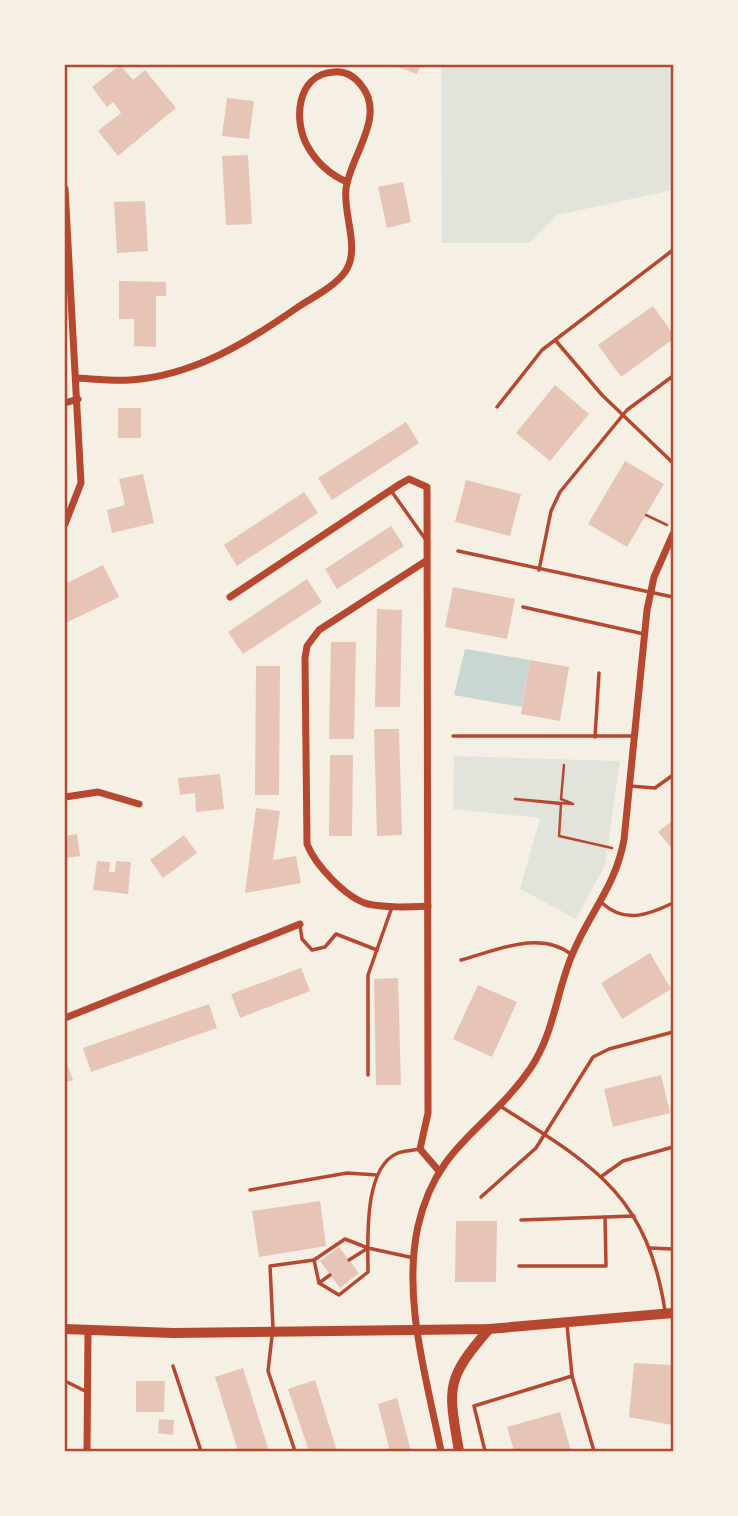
<svg xmlns="http://www.w3.org/2000/svg" width="738" height="1516" viewBox="0 0 738 1516" font-family="Bitter,serif">
<style>
.green{fill:#e2e4dc}
.water{fill:#c9d6d2}
.building{fill:#e6c5b7}
.lines{fill:none;stroke-linecap:round;stroke-linejoin:round}
.path{stroke:#b5482f;stroke-width:2.5}
.service{stroke:#b5482f;stroke-width:3.5}
.minor{stroke:#b5482f;stroke-width:7}
.primary{stroke:#b5482f;stroke-width:10}
.neatline{fill:none;stroke:#b5482f;stroke-width:2.5}
</style>
<rect width="100%" height="100%" fill="#f6efe4"/>
<g class="green">
<path d="M 441,65 L 673,65 L 673,190 L 557,215 L 529,243 L 442,243 Z"/>
<path d="M 454,756 L 620,761 L 605,865 L 576,919 L 520,889 L 540,818 L 453,809 Z"/>
</g>
<path class="water" d="M 465,649 L 530,660 L 522,707 L 454,695 Z"/>
<g class="building">
<path d="M 120,65 L 133,80 L 145,70 L 176,108 L 118,156 L 98,131 L 121,113 L 113,102 L 107,107 L 92,87 Z"/>
<path d="M 393,65 L 421,65 L 417,74 Z"/>
<path d="M 227,98 L 254,101 L 249,139 L 222,136 Z"/>
<path d="M 248,155 L 252,224 L 226,225 L 222,156 Z"/>
<path d="M 403,182 L 411,222 L 387,228 L 378,187 Z"/>
<path d="M 145,201 L 148,251 L 117,253 L 114,202 Z"/>
<path d="M 119,281 L 166,282 L 166,296 L 156,296 L 156,347 L 134,346 L 134,319 L 119,319 Z"/>
<path d="M 653,306 L 673,334 L 673,339 L 621,377 L 598,345 Z"/>
<path d="M 555,385 L 589,414 L 550,461 L 516,433 Z"/>
<rect x="118" y="408" width="23" height="30"/>
<path d="M 406,422 L 419,443 L 332,500 L 318,478 Z"/>
<path d="M 625,461 L 664,484 L 627,547 L 588,524 Z"/>
<path d="M 143,474 L 154,523 L 112,533 L 107,510 L 125,505 L 119,479 Z"/>
<path d="M 466,480 L 521,494 L 510,536 L 455,522 Z"/>
<path d="M 304,492 L 318,513 L 237,566 L 224,545 Z"/>
<path d="M 391,526 L 404,546 L 337,589 L 325,569 Z"/>
<path d="M 103,565 L 119,597 L 66,623 L 65,584 Z"/>
<path d="M 307,579 L 322,602 L 243,654 L 228,632 Z"/>
<path d="M 453,587 L 515,599 L 507,639 L 445,627 Z"/>
<path d="M 377,609 L 402,610 L 400,707 L 375,707 Z"/>
<path d="M 331,642 L 356,642 L 354,739 L 329,739 Z"/>
<path d="M 530,660 L 569,667 L 560,721 L 521,714 Z"/>
<path d="M 256,666 L 280,666 L 279,795 L 255,795 Z"/>
<path d="M 374,729 L 399,729 L 402,835 L 377,836 Z"/>
<path d="M 330,755 L 353,755 L 352,836 L 329,836 Z"/>
<path d="M 220,774 L 224,809 L 196,812 L 195,793 L 180,795 L 178,778 Z"/>
<path d="M 256,808 L 280,811 L 273,860 L 296,856 L 301,883 L 245,893 Z"/>
<path d="M 673,820 L 673,850 L 658,832 Z"/>
<path d="M 77,834 L 80,856 L 65,858 L 65,836 Z"/>
<path d="M 184,835 L 197,853 L 163,878 L 150,860 Z"/>
<path d="M 97,861 L 110,862 L 109,872 L 115,872 L 116,861 L 131,862 L 128,894 L 93,890 Z"/>
<path d="M 650,953 L 671,989 L 622,1019 L 601,983 Z"/>
<path d="M 301,968 L 310,991 L 240,1018 L 231,994 Z"/>
<path d="M 398,978 L 401,1085 L 376,1085 L 374,979 Z"/>
<path d="M 478,985 L 517,1002 L 492,1057 L 453,1039 Z"/>
<path d="M 209,1004 L 217,1028 L 91,1072 L 83,1048 Z"/>
<path d="M 65,1058 L 73,1080 L 65,1083 Z"/>
<path d="M 661,1075 L 670,1113 L 613,1127 L 604,1089 Z"/>
<path d="M 320,1201 L 326,1246 L 259,1257 L 252,1211 Z"/>
<path d="M 456,1221 L 497,1221 L 496,1282 L 455,1282 Z"/>
<path d="M 339,1247 L 359,1273 L 340,1288 L 320,1261 Z"/>
<path d="M 634,1363 L 673,1365 L 672,1425 L 629,1417 Z"/>
<path d="M 243,1368 L 268,1448 L 259,1451 L 238,1451 L 215,1377 Z"/>
<path d="M 315,1380 L 337,1451 L 309,1451 L 288,1389 Z"/>
<path d="M 136,1381 L 165,1381 L 164,1412 L 136,1412 Z"/>
<path d="M 397,1398 L 411,1451 L 390,1451 L 378,1404 Z"/>
<path d="M 560,1412 L 571,1451 L 514,1451 L 507,1427 Z"/>
<path d="M 159,1419 L 174,1420 L 173,1435 L 158,1433 Z"/>
</g>
<g class="lines">
<g class="path">
<path d="M 646,515 L 667,525"/>
<path d="M 564,765 L 561,799 L 573,804 L 515,799 L 561,804 L 559,836 L 612,848"/>
</g>
<g class="service">
<path d="M 556,341 L 602,395 L 673,463"/>
<path d="M 497,407 L 542,350 L 673,250"/>
<path d="M 392,492 L 426,540"/>
<path d="M 458,551 L 673,597"/>
<path d="M 539,570 L 551,511 L 560,492 L 627,410 L 673,376"/>
<path d="M 523,607 L 644,634"/>
<path d="M 453,736 L 633,736"/>
<path d="M 595,737 L 599,673"/>
<path d="M 630,786 L 655,788 L 673,775"/>
<path d="M 602,903 C 625,924 648,915 673,903"/>
<path d="M 300,926 L 302,939 L 312,950 L 325,947 L 336,934 L 377,950"/>
<path d="M 461,960 C 495,951 541,929 572,955"/>
<path d="M 368,1075 L 368,975 L 392,907"/>
<path d="M 500,1106 C 593,1165 647,1194 665,1311"/>
<path d="M 602,1176 L 623,1161 L 673,1147"/>
<path d="M 250,1190 L 347,1173 L 377,1175"/>
<path d="M 481,1197 L 536,1148 L 593,1057 L 609,1049 L 673,1032"/>
<path d="M 521,1220 L 634,1216"/>
<path d="M 650,1248 L 673,1249"/>
<path d="M 414,1258 L 368,1248 L 345,1239 L 314,1260 L 319,1283 L 339,1295 L 368,1272 C 368,1241 363,1167 398,1153 C 404,1151 413,1150 420,1149"/>
<path d="M 349,1260 L 368,1248"/>
<path d="M 519,1266 L 606,1266 L 605,1217"/>
<path d="M 319,1283 L 330,1275"/>
<path d="M 273,1328 L 270,1266 L 314,1260"/>
<path d="M 272,1336 L 268,1371 L 295,1451"/>
<path d="M 173,1366 L 201,1451"/>
<path d="M 572,1376 L 594,1451"/>
<path d="M 65,1381 L 87,1392"/>
<path d="M 485,1451 L 474,1406 L 572,1376 L 567,1325"/>
</g>
<g class="minor">
<path d="M 65,189 L 81,483 L 65,524"/>
<path d="M 77,378 C 95,379 113,381 130,380 C 193,376 248,342 298,307 C 313,297 334,287 345,272 C 361,249 343,216 346,189 C 350,156 387,116 361,85 C 354,76 345,71 334,72 C 296,74 293,122 308,147 C 317,163 331,175 347,182"/>
<path d="M 65,403 L 78,399"/>
<path d="M 426,561 L 319,630 L 307,646 L 305,658 L 307,844 C 315,865 346,898 368,904 C 388,908 408,907 428,906"/>
<path d="M 230,597 L 400,484 L 409,479 L 427,487 L 428,1113 L 420,1149 L 439,1171"/>
<path d="M 65,797 L 98,792 L 139,804"/>
<path d="M 65,1018 L 300,924"/>
<path d="M 87,1451 L 88,1331"/>
<path d="M 441,1451 C 427,1379 402,1300 418,1226 C 437,1143 488,1130 530,1069 C 554,1034 556,993 572,955 C 589,913 615,888 624,840 L 647,610 L 654,577 L 673,534"/>
</g>
<g class="primary">
<path d="M 65,1329 L 173,1333 L 489,1329 L 673,1313"/>
<path d="M 459,1451 C 448,1387 445,1380 489,1329"/>
</g>
</g>
<rect width="738" height="1516" fill="none" stroke="#f6efe4" stroke-width="133"/>
<rect x="66" y="66" width="606" height="1384" class="neatline"/>
</svg>
